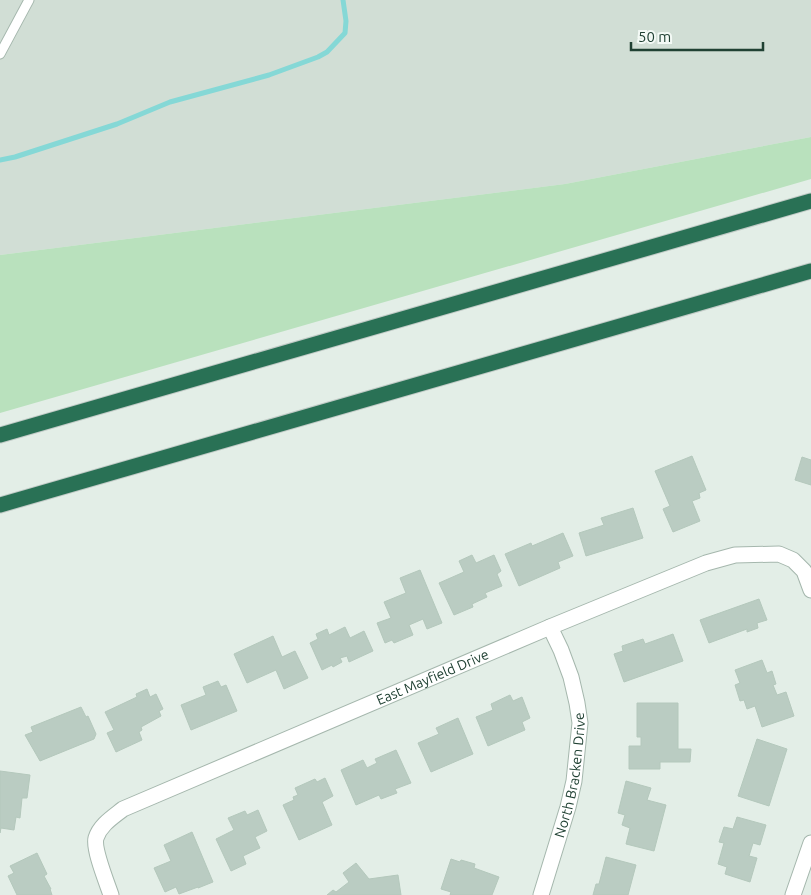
<svg xmlns="http://www.w3.org/2000/svg" width="811" height="895" viewBox="0 0 811 895" font-family="Ubuntu,sans-serif">
<style>
.built{fill:#d1ded5}
.green{fill:#b9e1bd}
.lines{fill:none;stroke-linecap:round;stroke-linejoin:round}
.stream{stroke:#85d8d6;stroke-width:5}
.building{fill:#baccc2;stroke:#b4c8bc}
.lane-casing{stroke:#a5b7ad;stroke-width:11}
.street-casing{stroke:#a5b7ad;stroke-width:17}
.highway-casing{stroke:#c1cac6;stroke-width:17}
.lane{stroke:#fff;stroke-width:9}
.street{stroke:#fff;stroke-width:15}
.highway{stroke:#297155;stroke-width:15}
.labels{text-anchor:middle;dominant-baseline:central;stroke-width:4;stroke-linejoin:round;paint-order:stroke}
.street-label{font-size:14px;fill:#204133;stroke:#f4faf6}
</style>
<rect width="100%" height="100%" fill="#e3eee7"/>
<path class="built" d="M 0,0 L 811,0 L 811,137 L 565,184 L 0,255 Z"/>
<path class="green" d="M 811,137 L 811,179 L 0,413 L 0,255 L 565,184 Z"/>
<g class="lines">
<path class="stream" d="M 0,160 L 15,157 L 117,124 L 170,102 L 269,75 L 318,57 L 327,52 L 345,33 L 346,21 L 343,0"/>
</g>
<g class="building">
<path d="M 692,456 L 706,490 L 699,493 L 700,498 L 692,501 L 700,521 L 673,532 L 663,509 L 670,506 L 655,471 Z"/>
<path d="M 802,457 L 811,460 L 811,485 L 795,480 Z"/>
<path d="M 633,508 L 643,538 L 586,556 L 579,533 L 604,525 L 601,518 Z"/>
<path d="M 563,533 L 573,556 L 558,562 L 560,568 L 519,586 L 505,554 L 531,543 L 532,546 Z"/>
<path d="M 472,555 L 476,563 L 494,555 L 501,571 L 497,574 L 502,586 L 485,593 L 487,597 L 472,604 L 473,607 L 454,615 L 439,583 L 464,572 L 459,561 Z"/>
<path d="M 420,570 L 442,623 L 427,629 L 423,619 L 409,625 L 413,635 L 394,643 L 392,640 L 385,643 L 377,623 L 391,618 L 384,602 L 406,593 L 400,578 Z"/>
<path d="M 759,599 L 767,620 L 757,623 L 758,628 L 747,632 L 747,629 L 709,643 L 700,620 Z"/>
<path d="M 345,627 L 350,638 L 364,631 L 373,651 L 349,662 L 347,656 L 340,658 L 342,662 L 333,667 L 332,665 L 322,670 L 310,643 L 318,639 L 316,634 L 327,629 L 329,635 Z"/>
<path d="M 673,634 L 683,661 L 624,682 L 614,654 L 623,651 L 622,646 L 643,639 L 645,644 Z"/>
<path d="M 273,636 L 282,657 L 295,651 L 308,678 L 284,689 L 276,670 L 247,683 L 234,654 Z"/>
<path d="M 762,660 L 767,673 L 772,671 L 776,684 L 773,685 L 777,695 L 786,692 L 794,716 L 762,727 L 755,706 L 747,709 L 744,700 L 740,701 L 735,685 L 740,683 L 735,670 Z"/>
<path d="M 218,681 L 221,687 L 226,685 L 237,711 L 191,730 L 181,705 L 206,695 L 203,687 Z"/>
<path d="M 147,689 L 150,697 L 156,694 L 163,709 L 159,711 L 161,716 L 141,727 L 142,730 L 139,732 L 142,740 L 116,752 L 107,733 L 114,730 L 105,712 L 137,697 L 136,694 Z"/>
<path d="M 510,695 L 513,701 L 522,697 L 530,718 L 522,722 L 525,730 L 488,746 L 476,717 L 493,710 L 491,704 Z"/>
<path d="M 637,703 L 678,703 L 678,749 L 691,749 L 690,762 L 660,762 L 660,769 L 629,769 L 629,746 L 641,746 L 641,737 L 637,737 Z"/>
<path d="M 81,707 L 86,717 L 88,716 L 96,734 L 94,739 L 40,761 L 25,735 L 33,732 L 31,727 Z"/>
<path d="M 458,718 L 473,754 L 431,772 L 418,743 L 439,734 L 436,728 Z"/>
<path d="M 757,739 L 787,749 L 769,806 L 738,796 Z"/>
<path d="M 396,750 L 411,783 L 395,789 L 397,793 L 381,799 L 379,795 L 356,805 L 341,770 L 363,760 L 367,768 L 377,763 L 375,759 Z"/>
<path d="M 0,771 L 30,775 L 27,798 L 22,798 L 20,818 L 16,817 L 14,830 L 1,828 L 0,833 Z"/>
<path d="M 325,778 L 333,796 L 322,802 L 332,825 L 299,840 L 283,805 L 294,800 L 293,797 L 298,795 L 295,788 L 315,779 L 317,782 Z"/>
<path d="M 626,781 L 651,788 L 647,800 L 666,805 L 654,851 L 626,844 L 630,828 L 622,825 L 625,815 L 618,813 Z"/>
<path d="M 258,810 L 267,831 L 255,837 L 260,848 L 243,856 L 246,864 L 231,871 L 216,839 L 234,830 L 228,818 L 245,811 L 247,815 Z"/>
<path d="M 737,817 L 766,825 L 760,845 L 753,843 L 749,856 L 757,858 L 750,882 L 725,874 L 727,867 L 718,864 L 724,843 L 719,842 L 724,827 L 733,829 Z"/>
<path d="M 192,832 L 213,882 L 198,888 L 198,887 L 179,894 L 176,887 L 165,892 L 154,868 L 171,861 L 164,845 Z"/>
<path d="M 37,853 L 47,874 L 44,876 L 51,889 L 50,889 L 52,895 L 17,895 L 8,876 L 14,873 L 10,866 Z"/>
<path d="M 606,857 L 636,865 L 628,895 L 593,895 L 596,884 L 599,884 Z"/>
<path d="M 451,859 L 460,862 L 461,860 L 475,864 L 474,868 L 499,877 L 492,895 L 450,895 L 451,892 L 441,889 Z"/>
<path d="M 356,863 L 369,879 L 398,875 L 401,895 L 327,895 L 333,890 L 336,892 L 349,882 L 343,873 Z"/>
</g>
<g class="lines">
<defs>
<path id="lane" d="M 0,54 L 29,0"/>
<g id="street">
<path id="s1" d="M 111,895 C 107,883 93,849 96,838 C 100,825 113,817 123,809 L 550,627 L 706,563 L 735,555 L 779,554 L 793,560 L 804,571 L 811,590"/>
<path id="s2" d="M 541,895 L 568,807 L 574,781 L 580,723 L 577,703 L 571,677 L 561,650 L 550,627"/>
<path d="M 793,895 L 811,843"/>
</g>
<g id="highway">
<path d="M 0,435 L 811,201"/>
<path d="M 0,505 L 811,271"/>
</g>
</defs>
<use href="#lane" class="lane-casing"/>
<use href="#street" class="street-casing"/>
<use href="#highway" class="highway-casing"/>
<use href="#lane" class="lane"/>
<use href="#street" class="street"/>
<use href="#highway" class="highway"/>
</g>
<g class="labels">
<g class="street-label">
<text stroke="none"><textPath href="#s1" startOffset="436">East Mayfield Drive</textPath></text>
<text stroke="none"><textPath href="#s2" startOffset="124">North Bracken Drive</textPath></text>
</g>
</g>
<path d="M631 42v8h132v-8" fill="none" stroke="#204133" stroke-width="2.5"/>
<text x="638" y="42" font-size="15" fill="#204133" stroke="#f4faf6" stroke-width="4" paint-order="stroke">50 m</text>
</svg>
